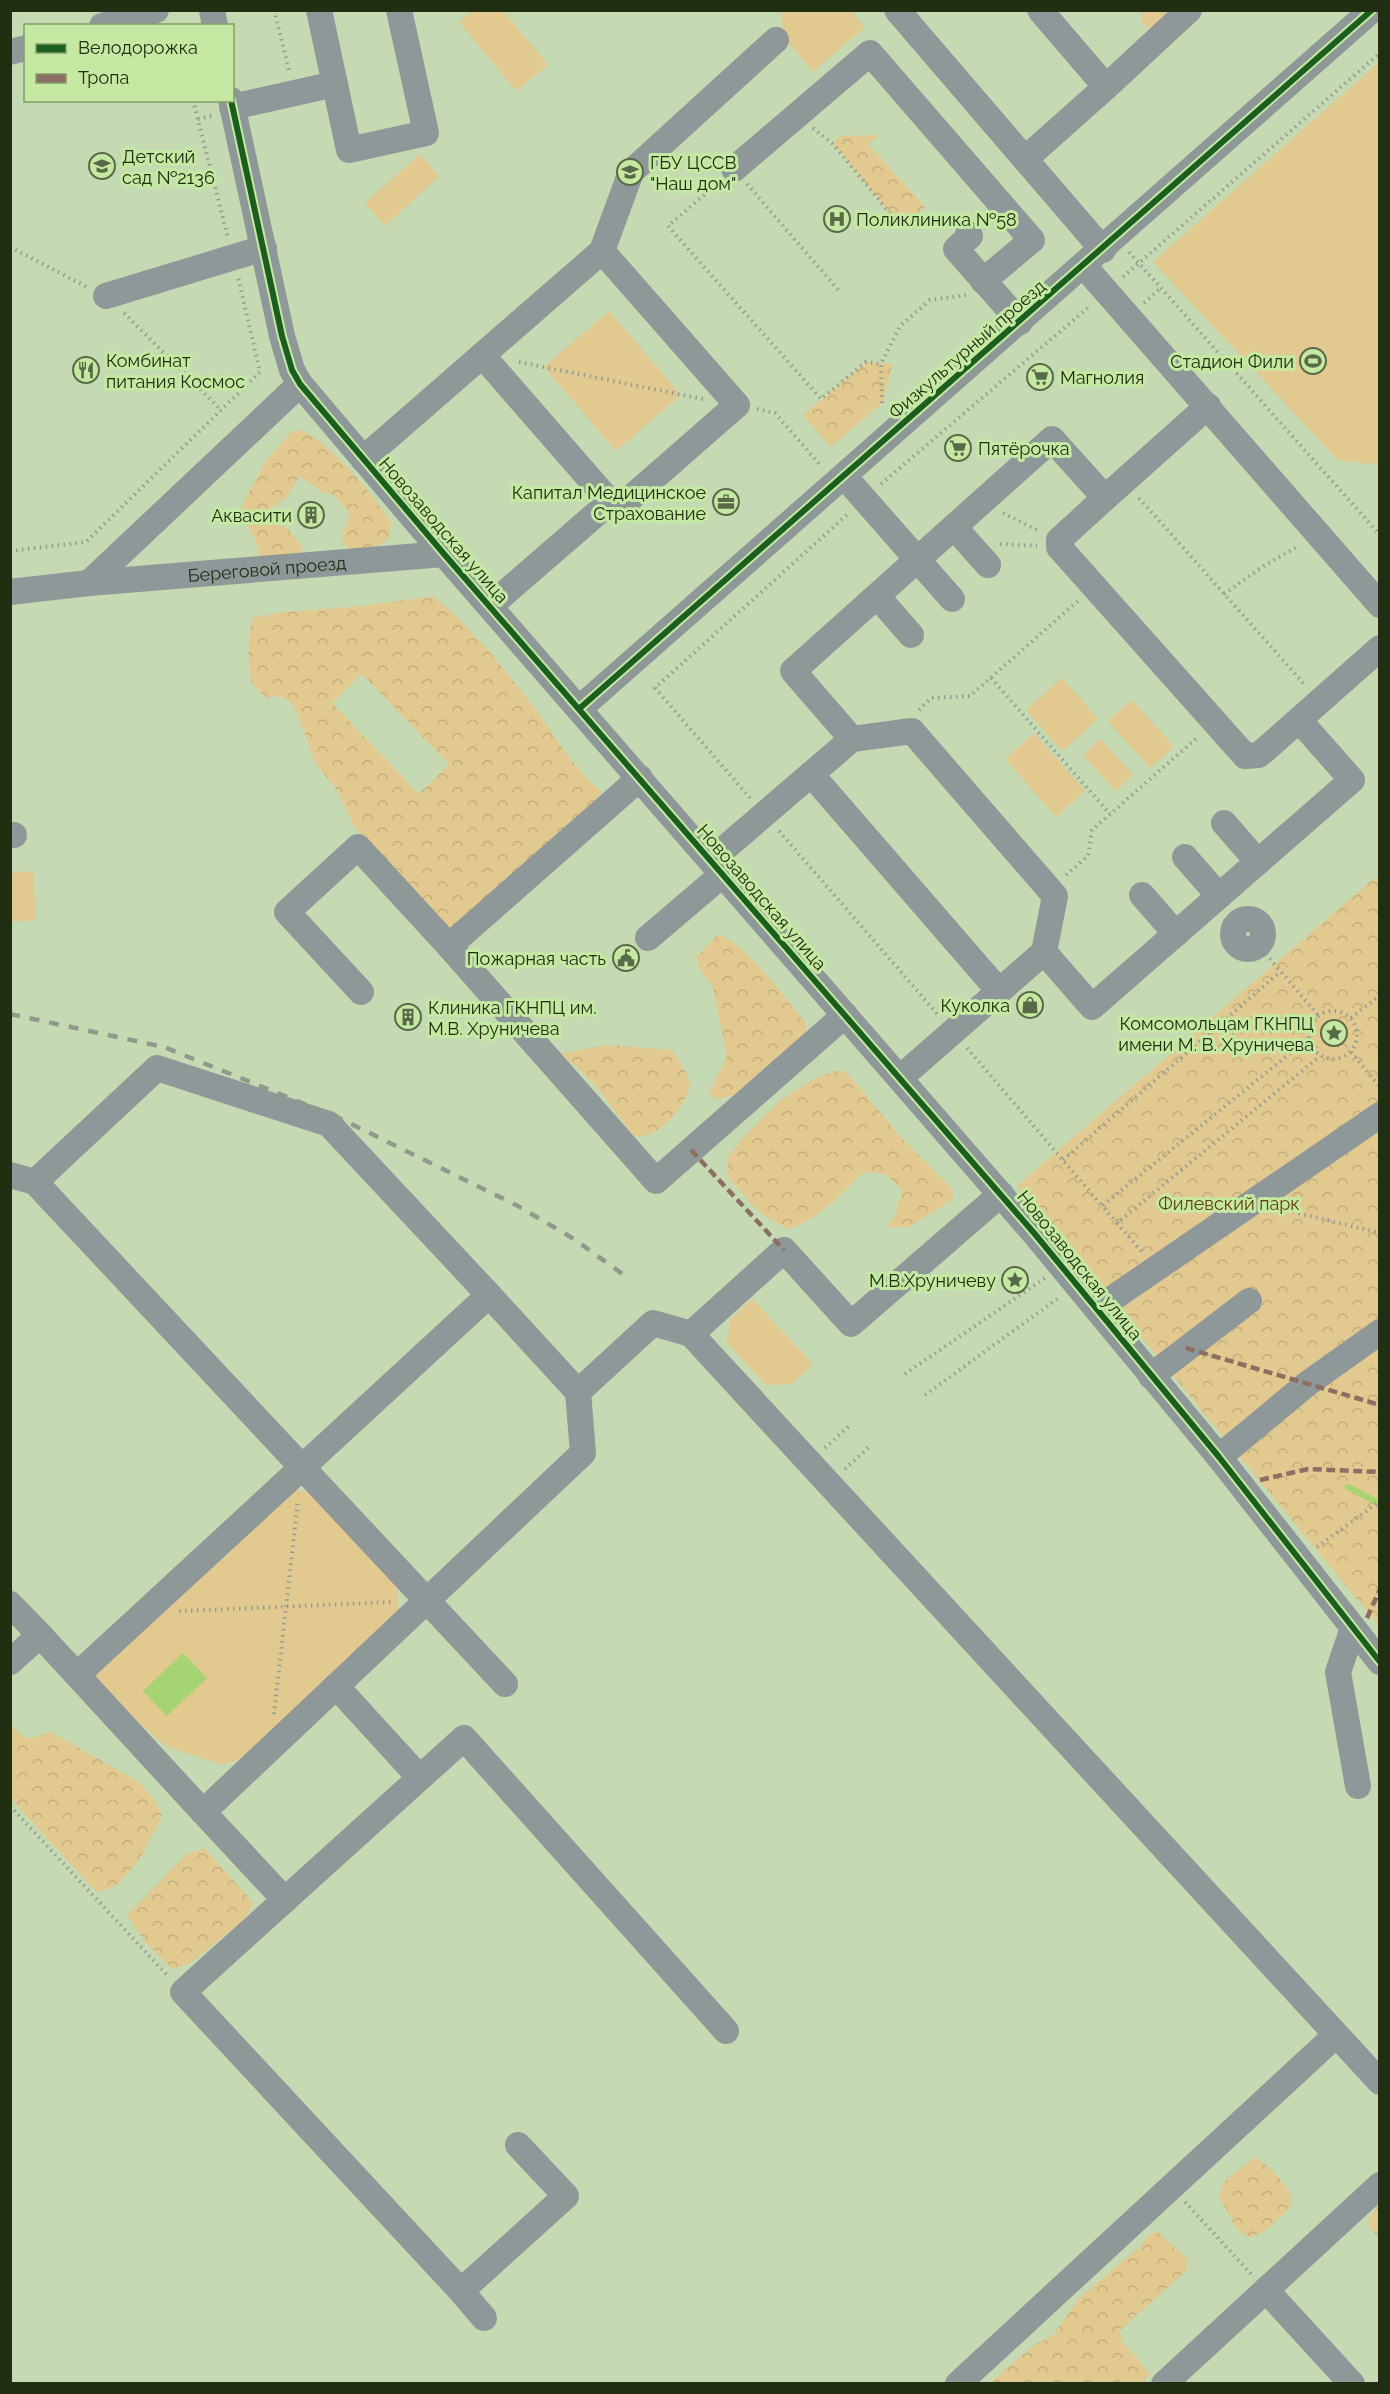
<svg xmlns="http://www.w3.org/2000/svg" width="1390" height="2394" viewBox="0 0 1390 2394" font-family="Raleway,sans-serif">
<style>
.green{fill:#e2c990}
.forest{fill:url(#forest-crowns);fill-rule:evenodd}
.water{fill:#a7d473}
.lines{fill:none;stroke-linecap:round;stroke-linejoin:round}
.stream{stroke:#a7d473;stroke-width:6}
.path{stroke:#939e92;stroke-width:4;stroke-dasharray:1.5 4.5;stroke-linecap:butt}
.minor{stroke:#8f9899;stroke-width:26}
.rail{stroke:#8f9a8e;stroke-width:4.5;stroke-dasharray:10 10;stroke-linecap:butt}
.quiet{stroke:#8d6e63;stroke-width:4.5;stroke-dasharray:9 4.5;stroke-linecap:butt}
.cycleway-casing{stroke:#c5e9a2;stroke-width:10}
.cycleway{stroke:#1b5e20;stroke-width:6}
.labels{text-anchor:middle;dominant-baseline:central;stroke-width:6;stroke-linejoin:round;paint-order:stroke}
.poi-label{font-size:18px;fill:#202e11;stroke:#c5e9a2;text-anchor:start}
.street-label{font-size:18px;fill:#202e11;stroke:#c5e9a2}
.park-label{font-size:18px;fill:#613e0e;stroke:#c5e9a2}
</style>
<defs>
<pattern id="forest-crowns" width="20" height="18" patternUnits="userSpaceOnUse" patternTransform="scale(1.5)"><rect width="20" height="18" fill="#e2c990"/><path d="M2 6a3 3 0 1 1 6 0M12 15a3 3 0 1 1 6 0" fill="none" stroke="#c2ad7b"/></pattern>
</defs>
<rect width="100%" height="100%" fill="#c5d9b2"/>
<g class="green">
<path d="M 473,10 L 503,11 L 548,65 L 516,91 L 459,22 Z"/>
<path d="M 782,11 L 851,11 L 865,27 L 813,72 L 782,35 Z"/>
<path d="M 1141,11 L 1170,11 L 1152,29 L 1142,23 Z"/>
<path d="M 1379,62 L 1379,465 L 1338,460 L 1153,262 Z"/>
<path d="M 420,154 L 439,176 L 385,226 L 365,203 Z"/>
<path d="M 609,311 L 681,395 L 616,451 L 544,367 Z"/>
<path d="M 1062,678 L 1098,719 L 1062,751 L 1026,710 Z"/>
<path d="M 1132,700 L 1174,747 L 1150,768 L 1108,721 Z"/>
<path d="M 1034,733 L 1085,791 L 1056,817 L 1005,759 Z"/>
<path d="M 1101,739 L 1133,775 L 1115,791 L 1083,755 Z"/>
<path d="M 33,871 L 36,920 L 11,922 L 11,873 Z"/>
<path d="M 752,1299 L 813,1364 L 792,1384 L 766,1385 L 727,1343 L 730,1320 Z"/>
<path d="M 290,1490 L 314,1493 L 397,1587 L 399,1612 L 249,1756 L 223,1765 L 165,1746 L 88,1676 Z"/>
</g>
<g class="forest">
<path d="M 879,135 L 868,144 L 925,207 L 902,228 L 833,144 L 840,136 Z"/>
<path d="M 866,362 L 893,364 L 882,403 L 831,447 L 803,415 Z"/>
<path d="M 303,430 C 339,453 367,487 391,522 L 390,538 L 372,549 L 350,552 L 341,538 L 350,513 L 334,495 L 322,492 L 299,476 L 288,496 L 268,511 L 268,517 L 288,529 L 303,548 L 298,559 L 259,557 L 256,541 L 245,522 L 242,506 L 266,460 L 291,432 Z"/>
<path d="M 433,596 C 471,627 503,667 533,706 C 556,736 572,768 602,792 L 576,828 L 459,927 L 437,929 L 411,897 L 402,876 L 355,828 L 336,789 L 316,764 L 295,708 L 288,700 L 278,696 L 266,698 L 251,682 L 248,649 L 252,618 L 284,612 L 364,606 ZM 362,674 L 449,764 L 419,794 L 332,703 Z"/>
<path d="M 1379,874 L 1379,1626 L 1017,1186 Z"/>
<path d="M 717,935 C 744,940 786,1000 805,1022 L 807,1032 L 755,1087 L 718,1100 L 709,1094 L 727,1056 L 712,985 L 699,968 L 696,957 Z"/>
<path d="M 609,1045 L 672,1050 C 677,1059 686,1070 689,1080 C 693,1098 662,1134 644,1136 C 641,1137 637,1136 634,1136 C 612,1109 589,1070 557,1054 Z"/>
<path d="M 838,1070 L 848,1074 L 898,1134 L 951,1188 L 953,1199 L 909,1227 L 887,1227 L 895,1216 L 902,1190 L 886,1174 L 864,1172 C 842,1192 817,1222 787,1229 L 759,1212 L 728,1178 L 728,1157 L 741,1140 L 781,1100 L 816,1078 Z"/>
<path d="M 11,1724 C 27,1744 29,1739 51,1732 L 137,1781 L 152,1797 L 162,1815 C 151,1838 136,1872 114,1886 C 109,1890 102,1890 96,1892 L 11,1799 Z"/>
<path d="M 204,1848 L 254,1903 L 244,1920 L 189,1964 L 172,1969 L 144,1941 L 127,1915 L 186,1855 Z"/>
<path d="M 1255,2157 C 1265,2163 1296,2191 1291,2204 C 1289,2210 1280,2217 1276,2221 C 1267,2230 1260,2236 1248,2237 L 1236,2228 L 1219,2196 L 1224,2182 Z"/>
<path d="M 1379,2202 L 1379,2238 L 1367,2224 Z"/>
<path d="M 1157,2231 L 1188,2260 L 1186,2271 L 1119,2331 L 1122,2341 L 1150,2374 L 1143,2383 L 990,2383 L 1034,2345 L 1053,2335 L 1079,2298 L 1142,2245 L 1147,2236 Z"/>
</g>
<path class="water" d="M 183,1653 L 207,1678 L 167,1716 L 143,1691 Z"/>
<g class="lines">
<path class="stream" d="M 1348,1487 L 1375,1501"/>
<g class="path">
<path d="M 274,10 L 290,74"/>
<path d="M 193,100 L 228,238"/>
<path d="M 198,119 L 212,116"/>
<path d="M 813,128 L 833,144 L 902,228"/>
<path d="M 718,183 L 668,226 L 821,399 L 866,362 L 881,364"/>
<path d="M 747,184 L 840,292"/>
<path d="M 10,247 L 87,287"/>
<path d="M 1129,252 L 1380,535"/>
<path d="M 1123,277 L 1380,53"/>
<path d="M 1144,303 L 1161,288"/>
<path d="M 124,313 L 221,410"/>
<path d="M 519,362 L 703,399"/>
<path d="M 882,403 L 881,364 L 900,326 L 930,300 L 967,295"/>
<path d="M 757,409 L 775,413 L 821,466"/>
<path d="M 881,484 L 1090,306"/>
<path d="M 1139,498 L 1305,685"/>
<path d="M 1003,513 L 1039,531"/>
<path d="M 1000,544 L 1037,546"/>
<path d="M 10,551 L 86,542 L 260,372 L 238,277"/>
<path d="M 1224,594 L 1265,565 L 1299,546"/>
<path d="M 991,678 L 1110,814"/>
<path d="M 919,710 L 931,698 L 970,696 L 1079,600"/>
<path d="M 750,798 L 655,688 L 849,513"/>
<path d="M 779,831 L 939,1016"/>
<path d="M 1066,875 L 1088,856 L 1092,830 L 1198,737"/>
<path d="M 1258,945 L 1318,1015"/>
<circle cx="1333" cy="1035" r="24"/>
<path d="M 1351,1018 L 1380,995"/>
<path d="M 1309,1038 L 1102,1206 L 1117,1223 L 1320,1056"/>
<path d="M 967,1048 L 1102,1206"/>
<path d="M 1351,1052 L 1380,1087"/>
<path d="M 1063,1160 L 1280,972"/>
<path d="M 1281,1209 L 1380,1233"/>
<path d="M 1117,1223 L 1142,1252"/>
<path d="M 905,1374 L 1045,1278"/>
<path d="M 925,1395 L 1060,1297"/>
<path d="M 825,1448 L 849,1426"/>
<path d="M 845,1469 L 869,1447"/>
<path d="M 1317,1547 L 1380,1501"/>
<path d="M 179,1611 L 393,1602"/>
<path d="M 274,1714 L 298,1500"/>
<path d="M 10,1806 L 168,1976"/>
<path d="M 1185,2202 L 1251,2274"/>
</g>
<g class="minor">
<path d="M 212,10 L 215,26"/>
<path d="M 319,10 L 349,150 L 426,133 L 399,10"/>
<path d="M 897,10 L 1103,250"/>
<path d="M 1040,10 L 1106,87 L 1189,10"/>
<path d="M 102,26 L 156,10"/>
<path d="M 10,52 L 26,48"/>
<path d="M 231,100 L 282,336 L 292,370 L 300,384 L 444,554 L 1034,1233 L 1219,1457 L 1380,1662"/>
<path d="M 232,107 L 335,84"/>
<path d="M 1025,159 L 1106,87"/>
<path d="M 734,169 L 870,53 L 1032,240 L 983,281"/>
<path d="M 968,234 L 970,236 L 956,249 L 1020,322"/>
<path d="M 1084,266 L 1380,605"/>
<path d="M 106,296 L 264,248"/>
<path d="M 482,355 L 617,510 L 737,405 L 602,251"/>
<path d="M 363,459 L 602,251 L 631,172 L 776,40"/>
<path d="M 844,476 L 952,599"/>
<path d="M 1105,498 L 1059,540 L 1059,547 L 1245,756 L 1259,755 L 1380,648"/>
<path d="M 954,527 L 988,565"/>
<path d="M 89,583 L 300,384"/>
<path id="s1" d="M 10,592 L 89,583 L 444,554"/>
<path d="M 877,596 L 911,635"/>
<path d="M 490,606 L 610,502"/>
<path d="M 580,708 L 1372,10"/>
<path d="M 852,739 L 912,731 L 1055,896 L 1044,952"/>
<path d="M 811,774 L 999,991"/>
<path d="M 640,778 L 449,946 L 656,1181 L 845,1015"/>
<path d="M 1224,823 L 1258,862"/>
<path d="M 10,835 L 14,835"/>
<path d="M 1185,857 L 1219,896"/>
<path d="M 711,860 L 852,739 L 793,671 L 1052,439 L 1105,498 L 1208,406"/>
<path d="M 1142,895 L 1176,934"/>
<circle cx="1248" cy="934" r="15"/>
<path d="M 648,938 L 723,874"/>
<path d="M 361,992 L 287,912 L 358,847 L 449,946"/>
<path d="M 900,1078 L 1044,952 L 1092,1007 L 1352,780 L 1299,720"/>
<path d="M 10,1175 L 35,1182"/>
<path d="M 489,1295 L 329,1124 L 157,1068 L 35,1182 L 505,1684"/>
<path d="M 1097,1309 L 1380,1115"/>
<path d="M 691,1334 L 784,1250 L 851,1324 L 1001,1194"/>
<path d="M 1151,1376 L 1249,1301"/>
<path d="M 1219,1457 L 1307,1384 L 1380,1332"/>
<path d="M 10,1604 L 40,1635"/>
<path d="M 1353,1628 L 1338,1672 L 1358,1786"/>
<path d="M 10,1662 L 40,1635 L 77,1675 L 489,1295 L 578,1392 L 653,1323 L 691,1334 L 1380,2082"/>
<path d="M 77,1675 L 203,1812 L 583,1453 L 578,1392"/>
<path d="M 336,1686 L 420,1778"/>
<path d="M 203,1812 L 285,1900"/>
<path d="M 518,2145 L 566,2196 L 461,2291 L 183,1992 L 464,1738 L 726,2031"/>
<path d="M 1266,2290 L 1352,2384"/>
<path d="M 461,2291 L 484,2318"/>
<path d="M 958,2384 L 1336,2035"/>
<path d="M 1164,2384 L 1380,2185"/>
</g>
<path class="rail" d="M 10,1014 L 164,1047 L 339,1118 L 518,1206 L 574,1239 L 628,1278"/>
<g class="quiet">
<path d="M 691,1150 L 784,1250"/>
<path d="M 1186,1348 L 1380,1405"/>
<path d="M 1260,1480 L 1308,1469 L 1380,1472"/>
<path d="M 1367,1618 L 1380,1589"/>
</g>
<defs>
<g id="cycleway">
<path d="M 231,100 L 282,336 L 292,370 L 300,384 L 444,554 L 1034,1233 L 1219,1457 L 1380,1662"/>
<path d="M 580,708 L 1372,10"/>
</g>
</defs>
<use href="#cycleway" class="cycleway-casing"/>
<use href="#cycleway" class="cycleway"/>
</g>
<defs>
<symbol id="school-ring" viewBox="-11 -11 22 22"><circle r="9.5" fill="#c5e9a2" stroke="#5a6a49" stroke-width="1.5"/><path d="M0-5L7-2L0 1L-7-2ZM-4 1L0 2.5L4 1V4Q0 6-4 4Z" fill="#5a6a49"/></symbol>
<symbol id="hospital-ring" viewBox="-11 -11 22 22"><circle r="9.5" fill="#c5e9a2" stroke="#5a6a49" stroke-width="1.5"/><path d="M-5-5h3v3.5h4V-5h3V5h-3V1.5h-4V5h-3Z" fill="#5a6a49"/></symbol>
<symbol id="stadium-ring" viewBox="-11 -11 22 22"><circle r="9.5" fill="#c5e9a2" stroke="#5a6a49" stroke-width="1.5"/><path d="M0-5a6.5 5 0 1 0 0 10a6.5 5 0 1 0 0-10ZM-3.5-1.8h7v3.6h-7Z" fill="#5a6a49"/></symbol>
<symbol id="restaurant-ring" viewBox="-11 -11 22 22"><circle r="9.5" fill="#c5e9a2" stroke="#5a6a49" stroke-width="1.5"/><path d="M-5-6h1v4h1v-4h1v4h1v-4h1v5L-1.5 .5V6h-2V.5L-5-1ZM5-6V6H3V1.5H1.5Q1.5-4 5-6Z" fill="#5a6a49"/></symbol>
<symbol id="supermarket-ring" viewBox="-11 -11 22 22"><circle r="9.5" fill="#c5e9a2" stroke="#5a6a49" stroke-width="1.5"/><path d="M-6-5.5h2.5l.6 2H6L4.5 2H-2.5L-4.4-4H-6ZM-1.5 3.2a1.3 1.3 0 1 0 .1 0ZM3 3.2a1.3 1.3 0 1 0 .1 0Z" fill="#5a6a49"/></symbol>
<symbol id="office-ring" viewBox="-11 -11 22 22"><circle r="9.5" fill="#c5e9a2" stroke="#5a6a49" stroke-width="1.5"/><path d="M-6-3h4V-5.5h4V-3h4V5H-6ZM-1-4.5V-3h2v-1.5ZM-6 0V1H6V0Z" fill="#5a6a49"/></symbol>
<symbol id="building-ring" viewBox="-11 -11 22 22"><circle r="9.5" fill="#c5e9a2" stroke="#5a6a49" stroke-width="1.5"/><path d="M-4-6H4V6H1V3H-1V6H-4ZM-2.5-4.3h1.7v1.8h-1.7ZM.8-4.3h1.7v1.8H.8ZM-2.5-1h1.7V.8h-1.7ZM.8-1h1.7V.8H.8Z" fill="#5a6a49"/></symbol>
<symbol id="civic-ring" viewBox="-11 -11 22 22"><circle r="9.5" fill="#c5e9a2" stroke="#5a6a49" stroke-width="1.5"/><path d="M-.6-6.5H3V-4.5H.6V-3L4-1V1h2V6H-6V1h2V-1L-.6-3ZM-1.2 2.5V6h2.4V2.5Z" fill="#5a6a49"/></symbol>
<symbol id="shop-ring" viewBox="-11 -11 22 22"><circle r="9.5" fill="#c5e9a2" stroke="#5a6a49" stroke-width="1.5"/><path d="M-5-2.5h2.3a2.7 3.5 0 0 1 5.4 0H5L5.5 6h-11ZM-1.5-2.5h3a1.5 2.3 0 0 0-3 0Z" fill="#5a6a49"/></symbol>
<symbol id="sight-ring" viewBox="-11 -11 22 22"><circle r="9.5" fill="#c5e9a2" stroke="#5a6a49" stroke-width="1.5"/><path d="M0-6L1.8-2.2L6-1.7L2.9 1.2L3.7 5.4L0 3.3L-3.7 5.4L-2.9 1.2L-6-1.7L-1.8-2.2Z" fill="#5a6a49"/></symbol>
</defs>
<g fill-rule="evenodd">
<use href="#school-ring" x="87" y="151" width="30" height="30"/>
<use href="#school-ring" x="615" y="157" width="30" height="30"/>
<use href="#hospital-ring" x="822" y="204" width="30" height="30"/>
<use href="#stadium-ring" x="1298" y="346" width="30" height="30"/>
<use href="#restaurant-ring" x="71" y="355" width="30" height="30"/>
<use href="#supermarket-ring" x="1025" y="362" width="30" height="30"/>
<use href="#supermarket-ring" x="943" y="433" width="30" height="30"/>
<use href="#office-ring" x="711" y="487" width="30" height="30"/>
<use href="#building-ring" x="296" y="500" width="30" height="30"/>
<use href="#civic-ring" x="611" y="943" width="30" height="30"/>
<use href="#shop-ring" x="1015" y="990" width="30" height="30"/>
<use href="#building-ring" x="393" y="1002" width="30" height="30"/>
<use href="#sight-ring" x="1319" y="1018" width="30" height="30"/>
<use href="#sight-ring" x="1000" y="1265" width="30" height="30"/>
</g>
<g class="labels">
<g class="poi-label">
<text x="122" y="156">Детский<tspan x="122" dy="21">сад №2136</tspan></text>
<text x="650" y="162">ГБУ ЦССВ<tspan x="650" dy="21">"Наш дом"</tspan></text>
<text x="856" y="219">Поликлиника №58</text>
<text x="106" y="360">Комбинат<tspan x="106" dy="21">питания Космос</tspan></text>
<text x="1294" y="361" text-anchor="end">Стадион Фили</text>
<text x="1060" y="377">Магнолия</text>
<text x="978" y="448">Пятёрочка</text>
<text x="706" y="492" text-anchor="end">Капитал Медицинское<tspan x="706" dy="21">Страхование</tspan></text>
<text x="292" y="515" text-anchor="end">Аквасити</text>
<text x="606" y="958" text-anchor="end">Пожарная часть</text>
<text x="1010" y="1005" text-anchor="end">Куколка</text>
<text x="428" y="1007">Клиника ГКНПЦ им.<tspan x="428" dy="21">М.В. Хруничева</tspan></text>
<text x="1314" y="1023" text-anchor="end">Комсомольцам ГКНПЦ<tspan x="1314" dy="21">имени М. В. Хруничева</tspan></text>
<text x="996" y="1280" text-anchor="end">М.В.Хруничеву</text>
</g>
<g class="street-label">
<text transform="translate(967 349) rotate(-41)">Физкультурный проезд</text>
<text transform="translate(444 530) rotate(49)">Новозаводская улица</text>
<text stroke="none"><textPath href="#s1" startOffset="258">Береговой проезд</textPath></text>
<text transform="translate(762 897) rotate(49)">Новозаводская улица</text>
<text transform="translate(1080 1265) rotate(51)">Новозаводская улица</text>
</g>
<g class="park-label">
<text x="1229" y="1203">Филевский парк</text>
</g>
</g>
<rect width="1390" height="2394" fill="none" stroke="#202e11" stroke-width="24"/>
<rect x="24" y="24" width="210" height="78" fill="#c5e9a2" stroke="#839e68" stroke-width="1.5"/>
<rect x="36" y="44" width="30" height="9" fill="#1b5e20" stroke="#839e68" stroke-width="1.5"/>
<text x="78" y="54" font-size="18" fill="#202e11">Велодорожка</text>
<rect x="36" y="74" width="30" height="9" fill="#8d6e63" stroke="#839e68" stroke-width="1.5"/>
<text x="78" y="84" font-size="18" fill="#202e11">Тропа</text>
</svg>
